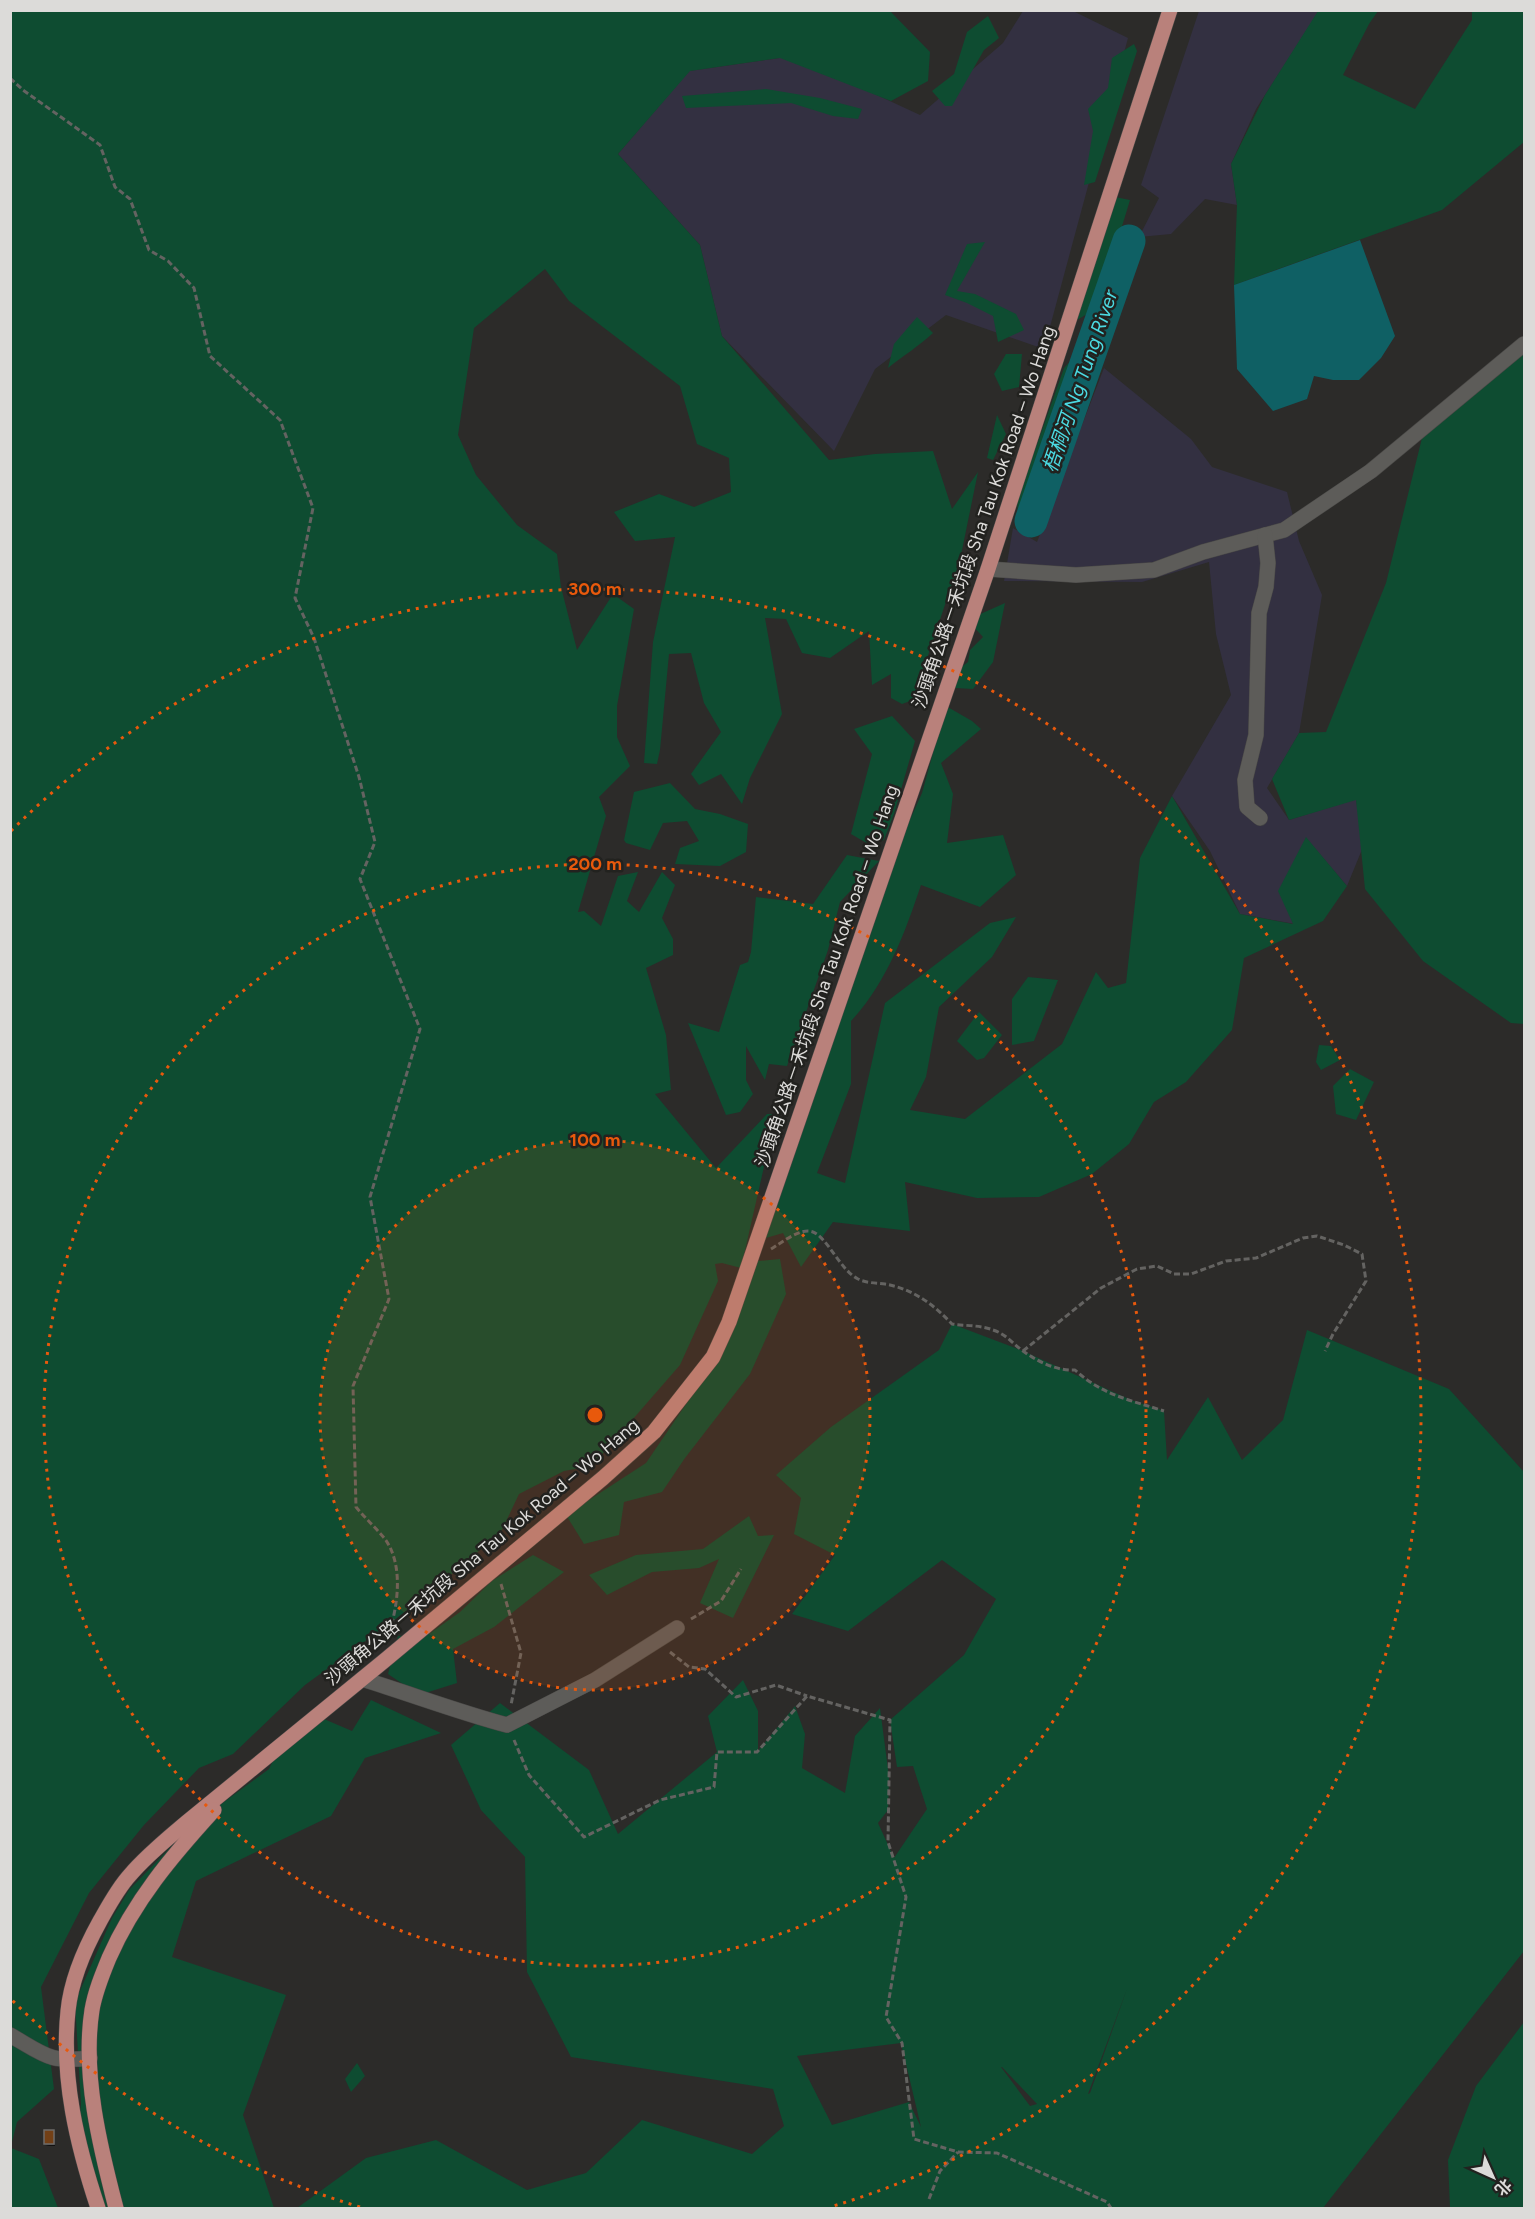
<svg xmlns="http://www.w3.org/2000/svg" width="1535" height="2219" viewBox="0 0 1535 2219" font-family="Figtree,'Noto Sans SC',sans-serif">
<style>
.industrial{fill:#333041}
.green{fill:#0e4c31;fill-rule:evenodd}
.water{fill:#0f6064}
.lines{fill:none;stroke-linecap:round;stroke-linejoin:round}
.river{stroke:#0f6064;stroke-width:33}
.building{fill:#734015;stroke:#6e6b69;stroke-width:1.5;filter:url(#shadow)}
.minor-casing{stroke:#494846;stroke-width:16}
.major-casing{stroke:#494846;stroke-width:16}
.path{stroke:#646361;stroke-width:3;stroke-dasharray:6 3;stroke-linecap:butt}
.minor{stroke:#5d5c59;stroke-width:15}
.major{stroke:#b9817b;stroke-width:15}
.ring{fill:none;stroke:#e8590c;stroke-width:3;stroke-dasharray:3 6}
.labels{text-anchor:middle;dominant-baseline:central;stroke-width:5;stroke-linejoin:round;paint-order:stroke}
.street-label{font-size:18px;fill:#dcdbd9;stroke:#22221f}
.water-label{font-size:20px;font-style:italic;fill:#4bd9e1;stroke:#22221f}
.centre{fill:#e8590c;stroke:#22221f;stroke-width:3}
.ring-label{font-size:18px;text-anchor:middle;font-weight:bold;fill:#e8590c;stroke:#22221f;stroke-width:5;stroke-linejoin:round;paint-order:stroke}
</style>
<defs>
<filter id="shadow"><feDropShadow dx="3.5" dy="6" stdDeviation="1.5" flood-color="#0009"/></filter>
</defs>
<rect width="100%" height="100%" fill="#2c2b29"/>
<g class="industrial">
<path d="M 1023,11 L 1073,11 L 1128,38 L 1044,349 L 946,315 L 875,369 L 834,451 L 722,336 L 700,245 L 618,154 L 689,71 L 793,56 L 920,115 L 1003,43 Z"/>
<path d="M 1199,11 L 1319,11 L 1256,109 L 1231,164 L 1237,205 L 1205,199 L 1171,234 L 1139,237 L 1159,198 L 1141,185 Z"/>
<path d="M 1104,368 L 1191,439 L 1212,467 L 1287,492 L 1299,541 L 1322,595 L 1299,733 L 1267,788 L 1289,820 L 1356,799 L 1363,847 L 1347,886 L 1306,838 L 1301,925 L 1240,914 L 1210,851 L 1172,796 L 1231,695 L 1216,634 L 1209,562 L 1142,582 L 1004,581 L 1013,528 L 1037,542 Z"/>
</g>
<g class="green">
<path d="M 11,11 L 890,11 L 930,52 L 928,81 L 891,101 L 780,58 L 690,71 L 618,154 L 700,245 L 722,336 L 829,460 L 875,454 L 933,451 L 952,509 L 978,472 L 960,560 L 913,700 L 902,704 L 891,698 L 891,674 L 872,685 L 869,631 L 830,658 L 802,653 L 786,619 L 765,618 L 782,714 L 750,778 L 742,804 L 721,774 L 699,785 L 691,774 L 721,732 L 704,703 L 691,653 L 669,654 L 660,750 L 657,764 L 644,763 L 653,642 L 675,537 L 635,541 L 614,512 L 659,494 L 694,507 L 731,492 L 729,458 L 697,444 L 680,386 L 569,301 L 545,269 L 474,328 L 458,435 L 476,475 L 517,525 L 557,554 L 561,587 L 577,650 L 613,594 L 634,609 L 617,706 L 617,737 L 630,766 L 599,797 L 606,816 L 578,912 L 584,911 L 601,926 L 618,876 L 638,872 L 627,901 L 639,912 L 662,872 L 675,885 L 662,918 L 673,939 L 673,955 L 646,968 L 666,1035 L 671,1090 L 655,1094 L 716,1168 L 767,1114 L 776,1114 L 741,1268 L 722,1263 L 715,1264 L 718,1281 L 680,1365 L 592,1466 L 564,1471 L 519,1494 L 501,1532 L 419,1602 L 305,1685 L 233,1754 L 199,1768 L 144,1825 L 89,1893 L 41,1987 L 54,2089 L 17,2122 L 11,2146 Z"/>
<path d="M 1318,11 L 1378,11 L 1369,24 L 1343,75 L 1415,109 L 1472,20 L 1472,11 L 1524,11 L 1524,142 L 1442,210 L 1234,285 L 1237,205 L 1231,164 L 1265,95 Z"/>
<path d="M 988,16 L 999,38 L 984,50 L 952,106 L 945,106 L 932,91 L 954,74 L 967,32 Z"/>
<path d="M 1134,44 L 1137,51 L 1095,182 L 1084,185 L 1093,131 L 1088,109 L 1108,88 L 1112,58 Z"/>
<path d="M 766,89 L 820,98 L 862,109 L 858,119 L 833,116 L 791,103 L 686,108 L 682,96 Z"/>
<path d="M 1115,197 L 1130,200 L 1100,299 L 1092,311 L 1077,320 Z"/>
<path d="M 985,242 L 957,291 L 975,294 L 1016,314 L 1024,330 L 998,342 L 993,316 L 967,303 L 945,295 L 967,244 Z"/>
<path d="M 917,317 L 933,333 C 919,346 903,356 888,368 L 894,344 Z"/>
<path d="M 1093,337 L 1103,342 L 1080,363 L 1048,460 L 1050,485 L 1033,529 L 1019,528 L 1017,501 L 1064,368 Z"/>
<path d="M 1524,350 L 1524,1024 L 1511,1023 L 1423,961 L 1365,889 L 1356,800 L 1289,820 L 1272,779 L 1299,733 L 1326,732 L 1386,583 L 1425,426 Z"/>
<path d="M 1006,354 L 1022,354 L 1019,387 L 1002,391 L 994,374 Z"/>
<path d="M 997,415 L 1006,434 L 993,460 L 987,458 Z"/>
<path d="M 1005,603 L 993,662 L 973,689 L 955,688 L 959,669 L 968,662 L 970,650 L 983,637 L 973,626 L 976,616 Z"/>
<path d="M 946,706 L 972,721 L 981,729 L 941,763 L 953,794 L 947,843 L 1003,835 L 1016,875 L 980,907 L 921,885 C 905,933 886,984 851,1021 L 851,1084 L 817,1173 L 845,1183 L 885,1003 L 990,923 L 1016,917 L 992,957 L 939,1007 L 926,1077 L 910,1110 L 965,1119 L 1062,1044 L 1096,972 L 1108,988 L 1126,983 L 1140,858 L 1172,796 L 1240,914 L 1293,924 L 1278,891 L 1306,837 L 1347,886 L 1323,921 L 1244,958 L 1232,1030 L 1186,1082 L 1154,1102 L 1129,1144 L 1092,1174 L 1039,1197 L 977,1198 L 905,1182 L 910,1231 L 833,1222 L 801,1267 L 783,1233 L 766,1238 L 786,1134 L 839,1013 L 900,842 L 922,793 Z"/>
<path d="M 892,716 L 915,741 L 894,814 L 884,840 L 870,845 L 851,834 L 872,754 L 854,729 Z"/>
<path d="M 670,783 L 695,809 L 720,814 L 748,824 L 746,852 L 720,866 L 675,864 L 680,848 L 699,841 L 687,821 L 663,823 L 650,850 L 626,843 L 624,840 L 634,792 Z"/>
<path d="M 847,855 L 879,861 L 840,902 L 828,950 L 787,1066 L 769,1064 L 765,1080 L 746,1046 L 746,1080 L 753,1094 L 740,1112 L 726,1115 L 688,1023 L 719,1032 L 740,965 L 748,962 L 751,952 L 756,897 L 813,904 Z"/>
<path d="M 1028,977 L 1058,980 L 1034,1041 L 1012,1045 L 1012,999 Z"/>
<path d="M 979,1012 L 1002,1035 L 984,1058 L 977,1060 L 957,1041 Z"/>
<path d="M 1319,1045 L 1331,1046 L 1340,1060 L 1321,1070 L 1316,1062 Z"/>
<path d="M 1350,1069 L 1374,1082 L 1356,1120 L 1336,1114 L 1333,1086 Z"/>
<path d="M 780,1259 L 786,1294 L 750,1374 L 685,1458 L 662,1492 L 624,1502 L 619,1535 L 584,1544 L 566,1515 L 646,1463 L 712,1366 L 733,1287 L 746,1295 L 758,1261 Z"/>
<path d="M 952,1324 L 1023,1351 L 1131,1400 L 1164,1411 L 1167,1460 L 1208,1397 L 1242,1460 L 1283,1420 L 1307,1330 L 1449,1389 L 1524,1472 L 1524,1951 L 1323,2208 L 297,2208 L 366,2158 L 436,2140 L 527,2190 L 586,2173 L 642,2120 L 752,2154 L 784,2126 L 773,2089 L 571,2057 L 527,1972 L 525,1857 L 481,1810 L 451,1745 L 500,1703 L 589,1770 L 618,1834 L 717,1752 L 708,1716 L 743,1680 L 758,1711 L 758,1751 L 795,1706 L 805,1734 L 802,1768 L 845,1793 L 855,1736 L 880,1708 L 889,1777 L 888,1810 L 878,1823 L 894,1858 L 927,1809 L 913,1766 L 897,1767 L 890,1720 L 964,1655 L 996,1599 L 942,1560 L 848,1631 L 792,1614 L 835,1555 L 794,1534 L 801,1498 L 776,1475 L 831,1427 L 939,1350 ZM 1127,1989 L 1090,2093 L 1088,2094 ZM 901,2043 L 921,2127 L 909,2102 L 832,2125 L 797,2056 ZM 1001,2067 L 1002,2067 L 1037,2104 L 1030,2106 Z"/>
<path d="M 749,1516 L 758,1536 L 774,1535 L 733,1618 L 700,1603 L 719,1559 L 699,1568 L 652,1572 L 607,1595 L 589,1575 L 636,1555 L 703,1549 Z"/>
<path d="M 533,1555 L 564,1572 L 494,1627 L 453,1649 L 457,1683 L 419,1695 L 388,1674 L 398,1636 L 429,1634 L 460,1612 L 492,1581 Z"/>
<path d="M 371,1700 L 441,1733 L 365,1758 L 331,1816 L 196,1881 L 172,1957 L 286,1995 L 243,2115 L 274,2208 L 92,2208 L 75,2155 L 81,2104 L 75,2002 L 112,1918 L 129,1890 L 190,1827 L 269,1769 L 287,1732 L 324,1719 L 352,1731 Z"/>
<path d="M 1524,2022 L 1524,2208 L 1450,2208 L 1448,2160 L 1476,2086 Z"/>
<path d="M 357,2063 L 365,2076 L 351,2092 L 345,2079 Z"/>
<path d="M 11,2148 L 39,2159 L 58,2208 L 11,2208 Z"/>
</g>
<path class="water" d="M 1360,240 L 1395,336 L 1381,358 L 1359,380 L 1333,380 L 1314,376 L 1307,399 L 1273,411 L 1237,369 L 1234,285 Z"/>
<g class="lines">
<path class="river" d="M 1031,521 L 1129,241"/>
</g>
<rect class="building" x="44" y="2130" width="10" height="14"/>
<g class="lines">
<defs>
<g id="minor">
<path d="M 988,569 L 1076,575 L 1154,570 L 1203,552 L 1284,530 L 1371,471 L 1524,344"/>
<path d="M 1260,818 L 1247,807 L 1245,780 L 1256,735 L 1259,613 L 1266,587 L 1268,563 L 1265,535"/>
<path d="M 362,1679 C 411,1694 458,1712 507,1725 L 595,1680 L 677,1628"/>
<path d="M 10,2035 C 45,2055 49,2063 90,2058"/>
</g>
<g id="major">
<path d="M 98,2208 C 77,2145 61,2078 68,2011 C 71,1980 85,1948 100,1921 C 109,1905 118,1888 130,1875 C 147,1855 167,1839 187,1822 L 384,1661 L 603,1478 L 654,1432 L 713,1357 L 729,1322 L 988,569 L 1170,10"/>
<path d="M 116,2208 C 100,2147 82,2074 92,2010 C 95,1992 102,1975 109,1958 C 134,1901 172,1856 214,1810"/>
</g>
</defs>
<use href="#minor" class="minor-casing"/>
<use href="#major" class="major-casing"/>
<g class="path">
<path d="M 10,78 L 23,90 L 100,145 L 115,187 L 130,199 L 149,250 L 168,261 L 194,288 L 210,356 L 280,420 L 313,508 L 295,598 L 314,638 L 359,777 L 375,842 L 360,879 L 420,1029 L 370,1197 L 389,1299 L 353,1386 L 356,1507 C 365,1518 376,1528 385,1539 C 404,1565 398,1607 388,1636"/>
<path d="M 771,1249 C 781,1243 801,1227 813,1232 C 827,1237 841,1271 858,1279 C 866,1283 876,1283 885,1284 C 913,1289 933,1304 952,1324 C 965,1326 981,1325 993,1330 C 1006,1334 1013,1344 1023,1351 C 1038,1362 1057,1371 1075,1370 C 1102,1395 1130,1400 1164,1411"/>
<path d="M 1023,1351 L 1101,1288 L 1137,1269 L 1157,1266 L 1174,1274 L 1191,1274 L 1226,1261 L 1256,1258 L 1303,1238 L 1317,1236 L 1344,1245 L 1362,1254 L 1366,1281 L 1333,1334 L 1325,1351"/>
<path d="M 501,1584 L 521,1653 L 511,1705"/>
<path d="M 691,1619 L 721,1601 L 741,1569"/>
<path d="M 670,1652 L 689,1667 L 705,1669 L 736,1697 L 776,1685 L 807,1696"/>
<path d="M 514,1740 L 529,1775 L 584,1837 L 660,1800 L 714,1787 L 717,1752 L 757,1752 L 807,1696 L 890,1720 L 888,1842 L 906,1897 L 886,2017 L 902,2043 L 914,2139 L 958,2152 L 997,2153 L 1107,2202 L 1111,2208"/>
<path d="M 929,2199 L 940,2171 L 958,2152"/>
</g>
<use href="#minor" class="minor"/>
<use href="#major" class="major"/>
</g>
<circle cx="595" cy="1415" r="275" fill="#e8590c" fill-opacity=".12"/>
<g class="ring">
<circle cx="595" cy="1415" r="275"/>
<circle cx="595" cy="1415" r="551"/>
<path d="M360 2207A826 826 0 0 1 11 1999M11 831A826 826 0 1 1 830 2207"/>
</g>
<g class="labels">
<g class="street-label">
<text transform="translate(984 517) rotate(-71)">沙頭角公路－禾坑段 Sha Tau Kok Road – Wo Hang</text>
<text transform="translate(827 976) rotate(-71)">沙頭角公路－禾坑段 Sha Tau Kok Road – Wo Hang</text>
<text transform="translate(482 1552) rotate(-40)">沙頭角公路－禾坑段 Sha Tau Kok Road – Wo Hang</text>
</g>
<g class="water-label">
<text transform="translate(1080 381) rotate(-71)">梧桐河 Ng Tung River</text>
</g>
</g>
<circle cx="595" cy="1415" r="9" class="centre"/>
<g class="ring-label">
<text x="595" y="595">300 m</text>
<text x="595" y="870">200 m</text>
<text x="595" y="1146">100 m</text>
</g>
<rect width="1535" height="2219" fill="none" stroke="#dcdbd9" stroke-width="24"/>
<g transform="translate(1493 2177) rotate(135)" stroke="#22221f" stroke-width="4.5" paint-order="stroke">
<path d="M0-4.5L10 22L0 15L-10 22Z" fill="#dcdbd9"/>
<text y="-9" font-size="16" font-weight="bold" text-anchor="middle" fill="#dcdbd9">北</text>
</g>
</svg>
